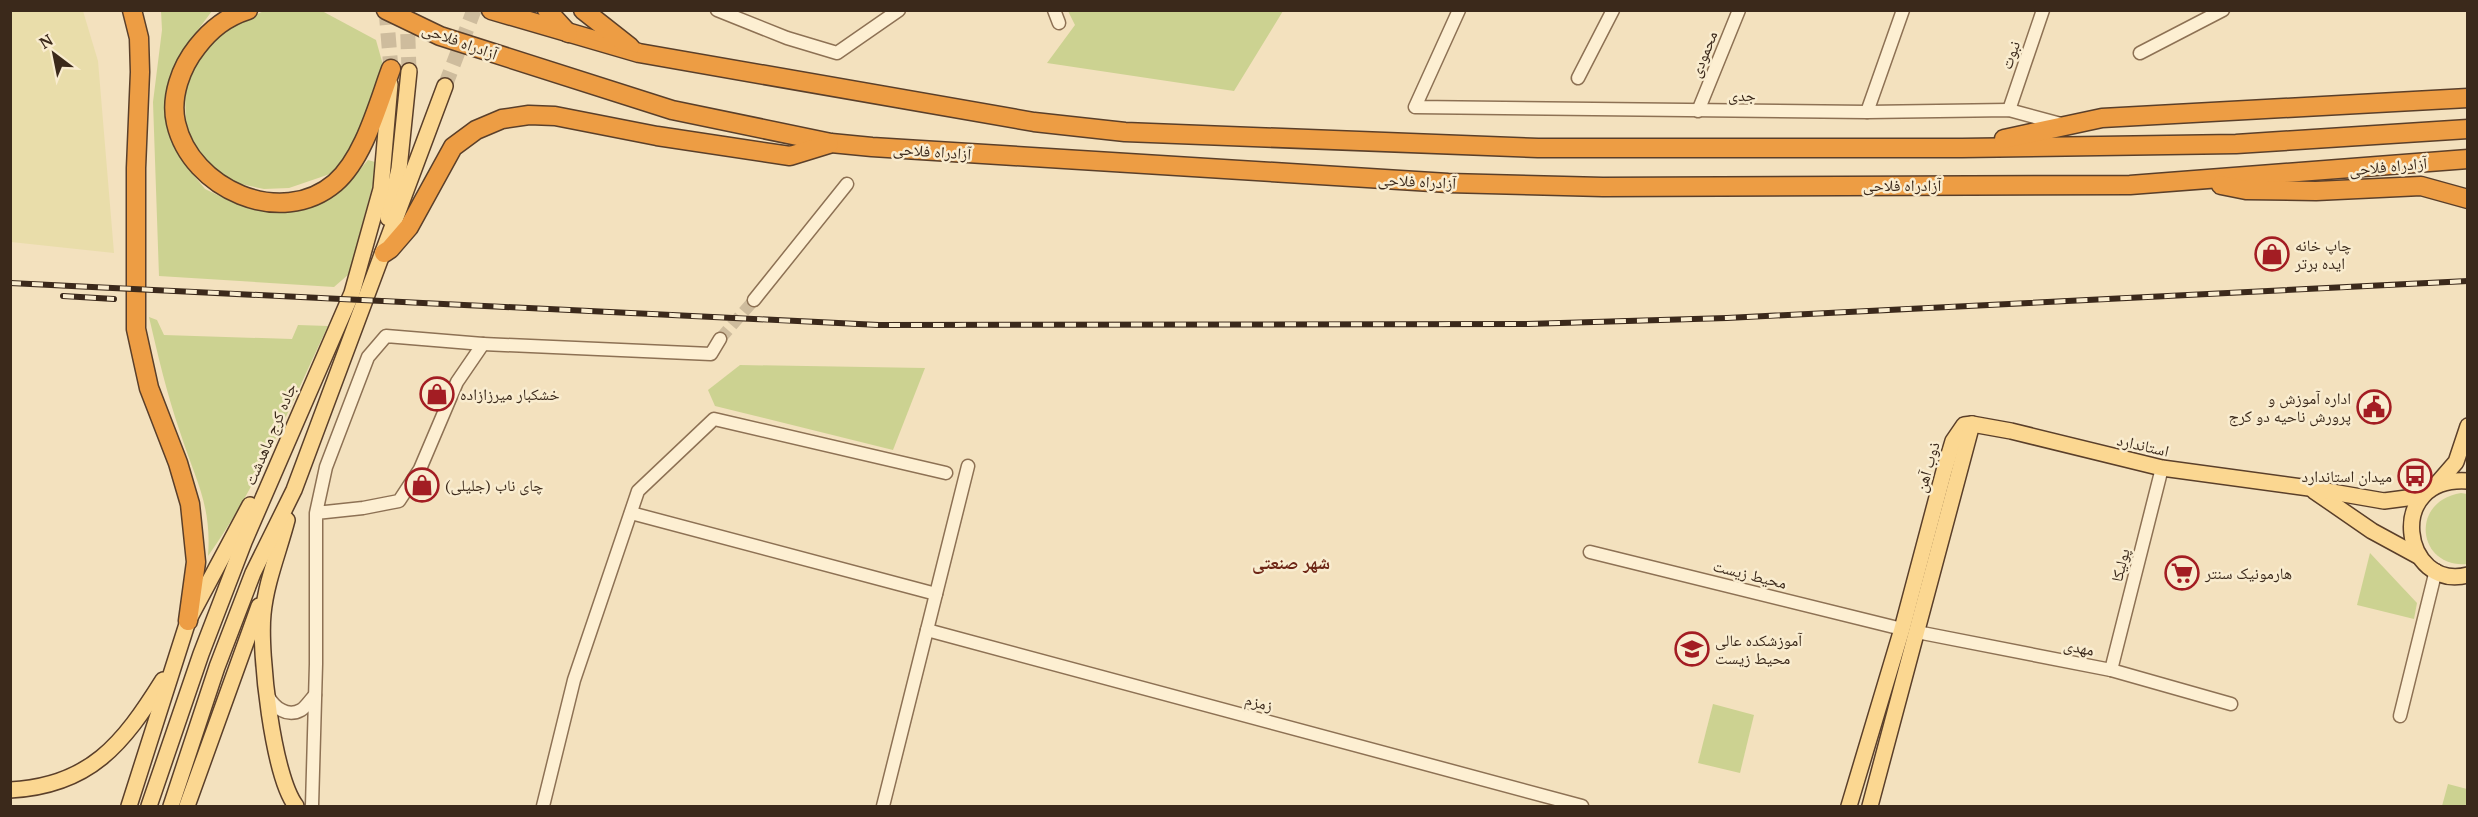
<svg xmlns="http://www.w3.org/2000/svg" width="2478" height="817" viewBox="0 0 2478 817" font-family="'PT Serif','Noto Naskh Arabic',serif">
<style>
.farmland{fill:#e9ddaa}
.green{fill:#ccd291}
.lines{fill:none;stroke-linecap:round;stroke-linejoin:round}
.minor-tunnel{stroke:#cebc9d;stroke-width:12;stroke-dasharray:12 6;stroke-linecap:butt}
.major-tunnel{stroke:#cebc9d;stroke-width:15;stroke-dasharray:15 8;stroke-linecap:butt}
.minor-casing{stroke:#8d7154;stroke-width:15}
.major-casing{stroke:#5a3f2a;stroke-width:18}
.highway-casing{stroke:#5a3f2a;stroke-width:21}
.minor{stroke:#fdefd2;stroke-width:12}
.major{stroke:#fbd791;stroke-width:15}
.highway{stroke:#ed9d44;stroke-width:18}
.rail-casing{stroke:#3b291b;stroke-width:6}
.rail{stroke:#f9eccf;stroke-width:4;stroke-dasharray:11;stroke-linecap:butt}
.labels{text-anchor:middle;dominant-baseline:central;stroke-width:5;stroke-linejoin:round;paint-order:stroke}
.street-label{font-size:16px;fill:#3b291b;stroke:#f9eccf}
.poi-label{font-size:16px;fill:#3b291b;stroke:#f9eccf;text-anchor:start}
.neighbourhood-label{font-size:18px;font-weight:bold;fill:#6d2515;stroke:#f9eccf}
</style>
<rect width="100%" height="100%" fill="#f3e1be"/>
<path class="farmland" d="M 11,10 L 83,11 L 98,61 L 114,253 L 11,242 Z"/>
<g class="green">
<path d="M 161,11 L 212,11 L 180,54 L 171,85 L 169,113 L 171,140 L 191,172 L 205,189 L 230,201 L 259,208 L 318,202 L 351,180 L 368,160 L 375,162 L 374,180 L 349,274 L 334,287 L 159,276 L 153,102 L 162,30 Z"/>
<path d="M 264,11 L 322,11 L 376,40 L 383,65 L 366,119 L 346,163 L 330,174 L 289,188 L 264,189 L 231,182 L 195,150 L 186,127 L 185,94 L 196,59 L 216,33 Z"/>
<path d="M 1068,11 L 1283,11 L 1234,91 L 1047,63 L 1075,25 Z"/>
<path d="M 149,317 L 157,320 L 164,335 L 292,339 L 298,325 L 328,326 C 291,404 258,486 208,556 C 212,505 195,479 180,432 C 167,394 158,356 149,317 Z"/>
<path d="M 740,365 L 925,368 L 893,450 L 715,406 L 708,390 Z"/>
<path d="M 2461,493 L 2467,494 L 2468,564 C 2417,569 2409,501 2461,493 Z"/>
<path d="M 2370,553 L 2417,603 L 2414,619 L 2357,605 Z"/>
<path d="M 1713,704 L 1754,715 L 1740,773 L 1698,763 Z"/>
<path d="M 2448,784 L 2467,789 L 2467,806 L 2442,806 Z"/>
</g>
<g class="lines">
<path class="minor-tunnel" d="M 720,339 L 754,300"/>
<g class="major-tunnel">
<path d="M 386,10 L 391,69"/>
<path d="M 407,11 L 409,71"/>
<path d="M 445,86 L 474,10"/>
</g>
<defs>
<g id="minor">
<path d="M 717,10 L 787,38 L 837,53 L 899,10"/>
<path d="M 1054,10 L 1059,23"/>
<path d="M 1459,10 L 1415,107 L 1867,112 L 2009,110 L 2061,124"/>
<path d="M 2140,53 L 2223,10"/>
<path d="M 1578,78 L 1613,10"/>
<path d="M 2009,110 L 2043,10"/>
<path d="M 1698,111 L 1739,10"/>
<path d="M 1867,112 L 1903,10"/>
<path d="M 754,300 L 847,184"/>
<path d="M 483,344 L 711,354 L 720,339"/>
<path d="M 631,513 L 936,594"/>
<path d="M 1590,552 L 1902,629"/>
<path d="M 927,630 L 1582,806"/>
<path d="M 1917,632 L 2111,670 L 2231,704"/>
<path d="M 2111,670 L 2162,468"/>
<path d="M 268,696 C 274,707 287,718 301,710 C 306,707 311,699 315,695"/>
<path d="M 2400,716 L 2436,570"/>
<path d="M 312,806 L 316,664 L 316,513 L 326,467 L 368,357 L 386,336 L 483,344 L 457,382 L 420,469 L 399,501 L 363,508 L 316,513"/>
<path d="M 543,806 L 574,680 L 638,491 L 714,419 L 946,473"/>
<path d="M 883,806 L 968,466"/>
</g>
<g id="major">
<path d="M 388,218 L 399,169 L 409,71"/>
<path d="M 2468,481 C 2384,475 2402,592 2468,575"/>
<path d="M 2436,485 L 2456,462 L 2468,426"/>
<path d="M 2314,491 L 2372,531 L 2418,556"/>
<path d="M 287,520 C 279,551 266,582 263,614 C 259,653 273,777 296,806"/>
<path d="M 10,790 C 90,786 123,744 163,680"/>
<path d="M 129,806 L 188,621 L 250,505"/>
<path d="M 149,806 L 201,654 L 244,542 L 352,293 L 381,189 L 390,84"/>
<path d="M 171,806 L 217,667 L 253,573 L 294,490 L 445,86"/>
<path d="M 187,806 L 259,606"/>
<path d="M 1849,806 L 1902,629 L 1944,471 L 1953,441 L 1964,425 L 1972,424 L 2011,431 L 2162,468 L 2309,488 L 2384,501 L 2422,496"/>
<path d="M 1870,806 L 1972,424"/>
</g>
<g id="highway">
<path d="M 132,10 L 139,38 L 140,72 L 136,168 L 136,329 L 149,388 L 178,463 L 190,504 L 196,562 L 188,621"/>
<path d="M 248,10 C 226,17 211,29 197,47 C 181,67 170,97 176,123 C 191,189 281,229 335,183 C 364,158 378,104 391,69"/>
<path d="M 386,10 L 440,36 L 672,110 L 831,143 L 872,147 L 1448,183 L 1603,187 L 2130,185 L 2468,159"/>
<path d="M 491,10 L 639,53 L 1034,122 L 1125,132 L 1538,148 L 1962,148 L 2236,144 L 2468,129"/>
<path d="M 547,10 L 568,33"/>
<path d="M 583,10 L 630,47"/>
<path d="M 2004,139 L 2102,118 L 2468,98"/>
<path d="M 2221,185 L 2246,190 L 2316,191 L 2421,186 L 2468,199"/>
<path d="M 384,253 L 390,249 L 409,227 L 453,147 L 476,130 L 502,119 L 529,115 L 555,116 L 657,136 L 790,156 L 829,144"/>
</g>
</defs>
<use href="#minor" class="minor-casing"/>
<use href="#major" class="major-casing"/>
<use href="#highway" class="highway-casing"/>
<use href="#minor" class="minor"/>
<use href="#major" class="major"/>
<use href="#highway" class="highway"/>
<defs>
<g id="rail">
<path d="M 10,283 L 879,325 L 1527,324 L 1727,318 L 2468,281"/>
<path d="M 63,296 L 114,299"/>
</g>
</defs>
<use href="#rail" class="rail-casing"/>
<use href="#rail" class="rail"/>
</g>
<defs>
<symbol id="shop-ring" viewBox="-11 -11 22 22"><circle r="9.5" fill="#f9eccf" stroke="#a31d23" stroke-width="1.5"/><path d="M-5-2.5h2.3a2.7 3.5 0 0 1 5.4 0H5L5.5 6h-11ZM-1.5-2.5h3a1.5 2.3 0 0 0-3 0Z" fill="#a31d23"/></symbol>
<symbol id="civic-ring" viewBox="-11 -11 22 22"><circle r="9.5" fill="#f9eccf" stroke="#a31d23" stroke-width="1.5"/><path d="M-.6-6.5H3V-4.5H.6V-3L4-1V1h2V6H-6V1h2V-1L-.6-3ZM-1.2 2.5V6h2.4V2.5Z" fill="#a31d23"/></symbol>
<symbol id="bus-ring" viewBox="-11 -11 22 22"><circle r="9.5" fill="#f9eccf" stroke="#a31d23" stroke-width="1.5"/><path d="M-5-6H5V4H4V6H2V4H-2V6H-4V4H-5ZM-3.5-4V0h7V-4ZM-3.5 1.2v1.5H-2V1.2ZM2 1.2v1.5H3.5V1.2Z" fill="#a31d23"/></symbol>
<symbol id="supermarket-ring" viewBox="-11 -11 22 22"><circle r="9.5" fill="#f9eccf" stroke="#a31d23" stroke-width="1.5"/><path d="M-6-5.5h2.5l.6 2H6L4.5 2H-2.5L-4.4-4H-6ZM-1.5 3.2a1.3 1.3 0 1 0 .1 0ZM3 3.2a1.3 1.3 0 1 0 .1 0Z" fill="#a31d23"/></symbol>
<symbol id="university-ring" viewBox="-11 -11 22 22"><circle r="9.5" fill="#f9eccf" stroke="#a31d23" stroke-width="1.5"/><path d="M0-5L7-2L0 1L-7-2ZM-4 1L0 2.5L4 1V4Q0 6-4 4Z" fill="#a31d23"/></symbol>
</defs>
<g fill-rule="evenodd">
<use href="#shop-ring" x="2253" y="235" width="38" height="38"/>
<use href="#shop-ring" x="418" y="375" width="38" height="38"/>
<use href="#civic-ring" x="2355" y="388" width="38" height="38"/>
<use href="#bus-ring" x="2396" y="457" width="38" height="38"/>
<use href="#shop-ring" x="403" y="466" width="38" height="38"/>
<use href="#supermarket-ring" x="2163" y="554" width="38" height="38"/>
<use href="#university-ring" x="1673" y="630" width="38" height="38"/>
</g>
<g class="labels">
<g class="street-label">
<text transform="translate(460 41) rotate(20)">آزادراه فلاحی</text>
<text transform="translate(1703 54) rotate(-68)">محمودی</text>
<text transform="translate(2010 55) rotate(-71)">نبوت</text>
<text transform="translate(1742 95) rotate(1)">جدی</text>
<text transform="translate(932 151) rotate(4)">آزادراه فلاحی</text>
<text transform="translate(2388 166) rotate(-5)">آزادراه فلاحی</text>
<text transform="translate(1417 181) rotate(3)">آزادراه فلاحی</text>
<text x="1902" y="185">آزادراه فلاحی</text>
<text transform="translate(270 434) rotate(-67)">جاده کرج ماهدشت</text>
<text transform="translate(2143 445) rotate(13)">استاندارد</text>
<text transform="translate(1927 467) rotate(-74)">ذوب آهن</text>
<text transform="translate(2120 565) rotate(-76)">پولیکا</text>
<text transform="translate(1750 574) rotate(14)">محیط زیست</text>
<text transform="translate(2079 647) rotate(11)">مهدی</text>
<text transform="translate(1259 702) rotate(15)">زمزم</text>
</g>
<g class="poi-label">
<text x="2295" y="245">چاپ خانه<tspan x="2295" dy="18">ایده برتر</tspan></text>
<text x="460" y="394">خشکبار میرزازاده</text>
<text x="2351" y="398" text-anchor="end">اداره آموزش و<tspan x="2351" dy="18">پرورش ناحیه دو کرج</tspan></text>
<text x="2392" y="476" text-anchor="end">میدان استاندارد</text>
<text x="445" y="485">چای ناب (جلیلی)</text>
<text x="2205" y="573">هارمونیک سنتر</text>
<text x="1715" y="640">آموزشکده عالی<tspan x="1715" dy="18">محیط زیست</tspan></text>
</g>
<g class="neighbourhood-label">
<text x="1291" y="562">شهر صنعتی</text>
</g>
</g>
<rect width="2478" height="817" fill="none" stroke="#3b291b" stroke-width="24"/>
<g transform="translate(54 54) rotate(328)" stroke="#f9eccf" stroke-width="4.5" paint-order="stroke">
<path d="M0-4.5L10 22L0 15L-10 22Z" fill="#3b291b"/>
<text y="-9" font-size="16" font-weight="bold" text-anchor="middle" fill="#3b291b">N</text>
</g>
</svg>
